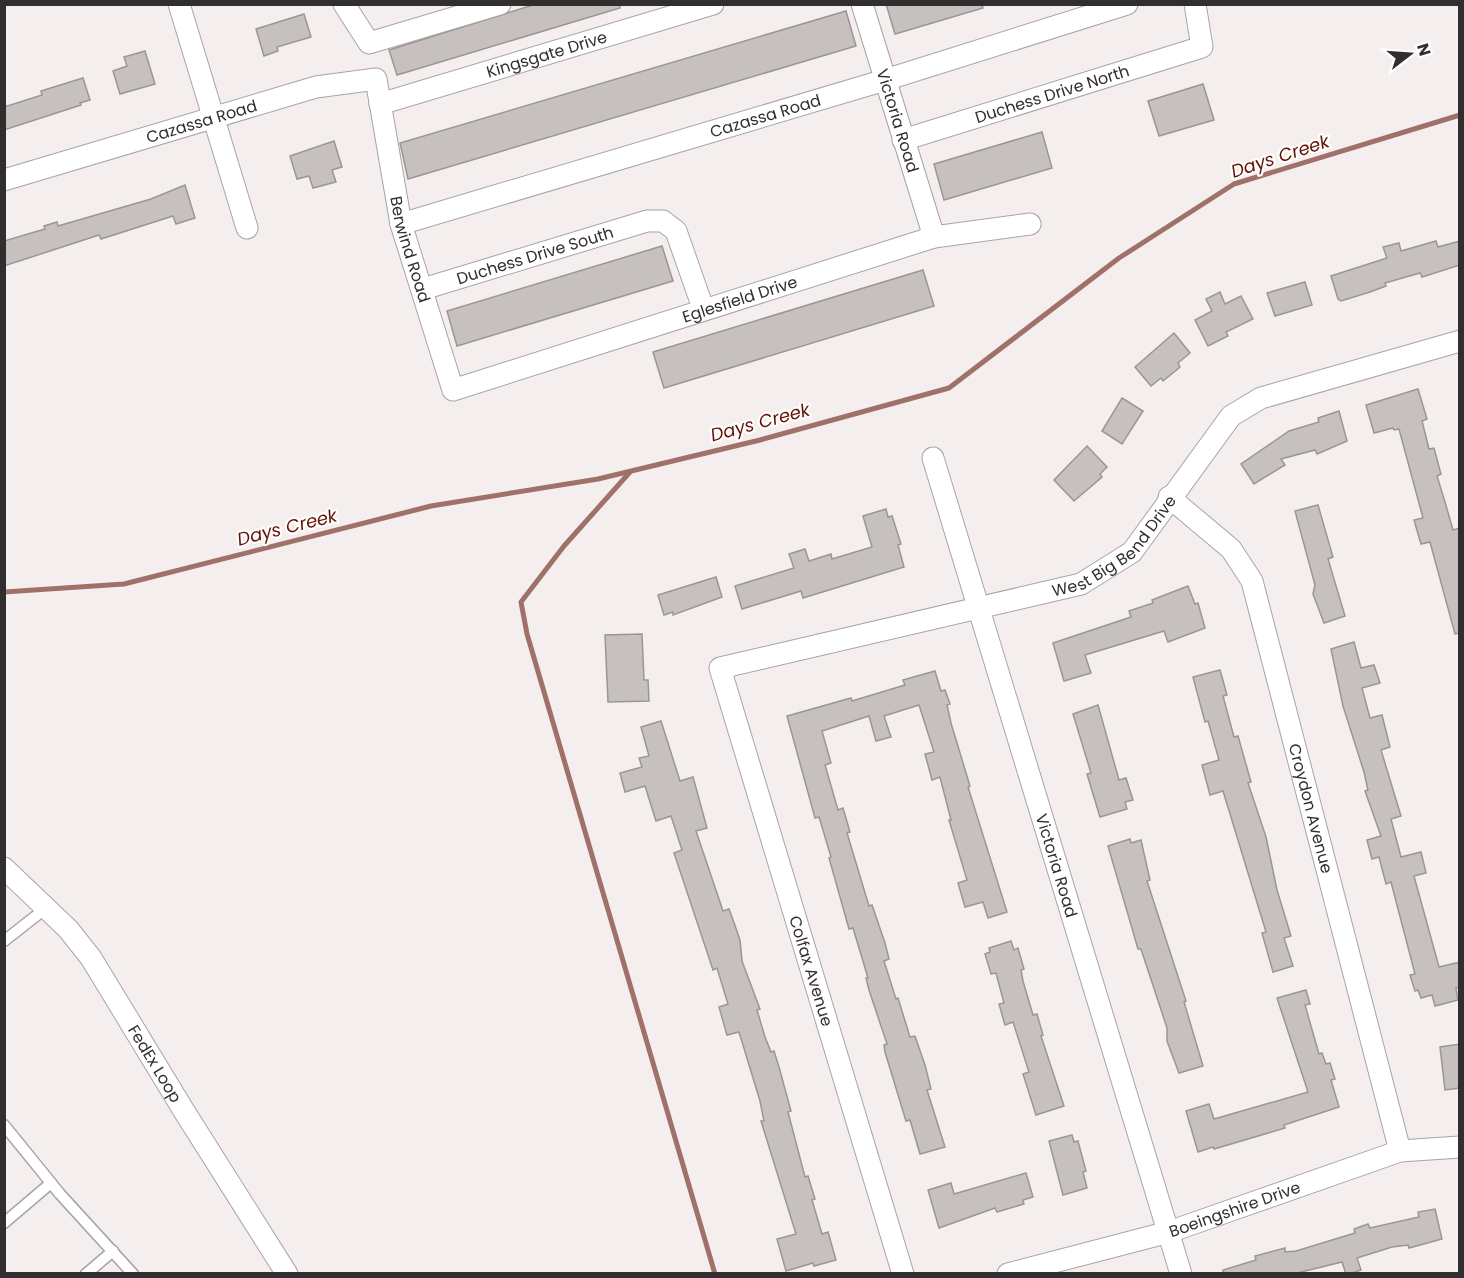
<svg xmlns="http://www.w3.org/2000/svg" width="1464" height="1278" viewBox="0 0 1464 1278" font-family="Poppins,sans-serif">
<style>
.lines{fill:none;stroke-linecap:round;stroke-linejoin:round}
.stream{stroke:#a07168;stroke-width:5}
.building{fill:#c6c1bf;stroke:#9b9695;stroke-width:1.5}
.lane-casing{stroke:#a9a4a3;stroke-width:13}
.street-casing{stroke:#a9a4a3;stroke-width:23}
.lane{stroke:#fff;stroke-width:10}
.street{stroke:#fff;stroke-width:21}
.labels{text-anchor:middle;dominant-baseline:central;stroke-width:4.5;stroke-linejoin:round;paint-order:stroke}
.street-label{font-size:16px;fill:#302e2e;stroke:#fffdfc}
.water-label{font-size:18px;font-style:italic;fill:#621307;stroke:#fffdfc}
</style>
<rect width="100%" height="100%" fill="#f4efee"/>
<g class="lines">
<g class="stream">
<path d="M 630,472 L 564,546 L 521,602 L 527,634 L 715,1274"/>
<path d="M 4,592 L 124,584 L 431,506 L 598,479 L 760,440 L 949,388 L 1119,258 L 1234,184 L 1460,115"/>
</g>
</g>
<g class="building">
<path d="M 536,4 L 620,4 L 620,8 L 397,75 L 389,50 Z"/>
<path d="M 886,4 L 982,4 L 983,8 L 895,34 Z"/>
<path d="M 846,11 L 856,46 L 408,179 L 400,143 Z"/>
<path d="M 304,14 L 311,37 L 277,47 L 278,51 L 264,56 L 256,29 Z"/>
<path d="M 145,51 L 155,84 L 120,94 L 113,71 L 127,66 L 124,57 Z"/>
<path d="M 83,78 L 90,100 L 80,103 L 81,105 L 4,130 L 4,107 L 42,95 L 41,91 Z"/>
<path d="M 1203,84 L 1214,120 L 1159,136 L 1148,101 Z"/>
<path d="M 1042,132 L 1052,168 L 944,200 L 934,164 Z"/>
<path d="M 334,141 L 342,167 L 332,170 L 336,182 L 313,188 L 309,176 L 297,179 L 290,156 Z"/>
<path d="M 185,185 L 195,218 L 176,224 L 173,216 L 101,239 L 99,235 L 4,266 L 4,241 L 45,229 L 44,226 L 57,222 L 58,226 L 151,199 Z"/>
<path d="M 1436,241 L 1438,247 L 1460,241 L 1460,265 L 1422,277 L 1420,273 L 1385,283 L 1386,286 L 1370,292 L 1341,301 L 1338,299 L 1331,276 L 1387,258 L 1383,247 L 1399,243 L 1401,251 Z"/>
<path d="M 662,246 L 673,281 L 457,346 L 447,311 Z"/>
<path d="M 923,270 L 934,306 L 664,388 L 653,352 Z"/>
<path d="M 1305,282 L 1312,305 L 1275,316 L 1267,293 Z"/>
<path d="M 1220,292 L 1225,304 L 1241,296 L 1253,319 L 1226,332 L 1228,336 L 1208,346 L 1195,320 L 1212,311 L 1206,299 Z"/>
<path d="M 1174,333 L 1190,353 L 1178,363 L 1180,367 L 1163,381 L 1161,378 L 1151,386 L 1135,367 Z"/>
<path d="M 1418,389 L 1427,419 L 1422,421 L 1429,449 L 1434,448 L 1441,474 L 1437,476 L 1445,502 L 1453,530 L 1460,528 L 1460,633 L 1455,634 L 1430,542 L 1421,544 L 1414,520 L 1423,518 L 1399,429 L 1394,430 L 1393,428 L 1374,433 L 1366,405 Z"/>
<path d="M 1122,398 L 1143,411 L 1122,444 L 1102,431 Z"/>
<path d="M 1339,411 L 1347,441 L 1317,454 L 1315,450 L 1281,459 L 1285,465 L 1254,484 L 1241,464 L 1289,431 L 1319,422 L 1318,418 Z"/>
<path d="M 1087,446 L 1107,467 L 1100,474 L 1102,477 L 1074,501 L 1054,480 Z"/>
<path d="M 1318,505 L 1333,557 L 1328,559 L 1345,616 L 1324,623 L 1313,594 L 1315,585 L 1295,511 Z"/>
<path d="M 886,509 L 888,517 L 892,516 L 901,544 L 898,545 L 904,567 L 803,598 L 801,591 L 742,609 L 735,586 L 794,568 L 789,554 L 805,549 L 809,561 L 831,554 L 832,559 L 872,547 L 863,516 Z"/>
<path d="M 716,577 L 722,597 L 673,615 L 673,612 L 664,615 L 658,595 Z"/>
<path d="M 1188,586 L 1195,604 L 1198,603 L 1205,628 L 1168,642 L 1164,631 L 1085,655 L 1091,673 L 1064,681 L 1053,643 L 1131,617 L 1129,611 L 1153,603 L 1152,600 Z"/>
<path d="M 642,634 L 644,680 L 648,680 L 649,701 L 608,702 L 605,635 Z"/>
<path d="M 1354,642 L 1361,668 L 1374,665 L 1380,683 L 1362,688 L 1370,718 L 1382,715 L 1390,747 L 1381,750 L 1401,816 L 1391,819 L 1401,857 L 1421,852 L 1426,873 L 1414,876 L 1439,967 L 1460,962 L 1460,987 L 1456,988 L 1458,1000 L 1435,1006 L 1432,995 L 1421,998 L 1418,990 L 1415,991 L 1410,975 L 1415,974 L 1391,882 L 1386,884 L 1379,857 L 1372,859 L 1367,840 L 1381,836 L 1365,791 L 1368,790 L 1364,772 L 1343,706 L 1331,649 Z"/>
<path d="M 1220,670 L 1227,695 L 1223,696 L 1234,737 L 1238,736 L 1251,782 L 1248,783 L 1266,837 L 1277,890 L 1291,936 L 1284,938 L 1293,966 L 1273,972 L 1262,933 L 1266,932 L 1223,791 L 1210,795 L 1202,765 L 1219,760 L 1208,721 L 1205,722 L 1193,677 Z"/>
<path d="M 935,671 L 941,691 L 945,690 L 950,704 L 947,705 L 951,723 L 970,786 L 968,787 L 1007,912 L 988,918 L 983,902 L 965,907 L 958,883 L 967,880 L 949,820 L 951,820 L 940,777 L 932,780 L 925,754 L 934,752 L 919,705 L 884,716 L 891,737 L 876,741 L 869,716 L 822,731 L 831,763 L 825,765 L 838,810 L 843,808 L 850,832 L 847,833 L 869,906 L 872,905 L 885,943 L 889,959 L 884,961 L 896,999 L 898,998 L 910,1037 L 915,1036 L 925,1065 L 931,1089 L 927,1090 L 945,1147 L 920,1154 L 910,1120 L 906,1121 L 885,1052 L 884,1045 L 887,1044 L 869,990 L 866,978 L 868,978 L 853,928 L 849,929 L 829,858 L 831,857 L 819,817 L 815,818 L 787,716 L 851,698 L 852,701 L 905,685 L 903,680 Z"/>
<path d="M 1098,705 L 1119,780 L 1126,778 L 1133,800 L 1125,802 L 1127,809 L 1100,817 L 1087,774 L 1091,773 L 1073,714 Z"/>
<path d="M 661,721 L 680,781 L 693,777 L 707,828 L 696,831 L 723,911 L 729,909 L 732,917 L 740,940 L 742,961 L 760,1009 L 757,1010 L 765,1037 L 771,1052 L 774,1051 L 779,1067 L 791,1111 L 788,1112 L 805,1177 L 808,1176 L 815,1199 L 812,1200 L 822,1234 L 828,1232 L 836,1260 L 814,1266 L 813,1263 L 786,1271 L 777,1239 L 796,1234 L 761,1121 L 764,1121 L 760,1101 L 739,1032 L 727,1035 L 719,1007 L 728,1004 L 717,968 L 713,970 L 674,853 L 682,850 L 671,816 L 656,821 L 645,786 L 625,792 L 620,773 L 642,767 L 639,758 L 649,756 L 641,727 Z"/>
<path d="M 1130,839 L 1131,843 L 1141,840 L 1150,880 L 1147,881 L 1186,1001 L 1184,1002 L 1203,1066 L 1179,1073 L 1167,1041 L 1167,1028 L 1141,949 L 1138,949 L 1108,846 Z"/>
<path d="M 1011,941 L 1014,950 L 1018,948 L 1024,969 L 1021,970 L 1023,981 L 1033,1015 L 1037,1014 L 1043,1035 L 1041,1036 L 1064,1106 L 1036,1115 L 1023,1074 L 1029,1072 L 1013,1022 L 1005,1025 L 999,1004 L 1004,1003 L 996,973 L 991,974 L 985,954 L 990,952 L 989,948 Z"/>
<path d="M 1306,990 L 1310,1004 L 1305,1005 L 1319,1054 L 1322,1053 L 1326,1064 L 1330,1063 L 1335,1079 L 1331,1080 L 1339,1107 L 1284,1125 L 1285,1128 L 1214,1149 L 1213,1147 L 1198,1152 L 1186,1111 L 1209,1104 L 1214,1119 L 1308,1092 L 1277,998 Z"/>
<path d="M 1460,1044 L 1460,1088 L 1445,1090 L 1440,1047 Z"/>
<path d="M 1072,1135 L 1074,1142 L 1078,1141 L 1086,1171 L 1083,1172 L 1087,1188 L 1063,1195 L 1049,1141 Z"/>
<path d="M 1026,1173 L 1033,1197 L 1023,1200 L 1024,1204 L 997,1212 L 995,1208 L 939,1228 L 928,1190 L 951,1183 L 954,1194 Z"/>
<path d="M 1435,1209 L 1442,1239 L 1409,1248 L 1408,1245 L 1392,1247 L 1357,1258 L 1361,1270 L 1349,1274 L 1346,1274 L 1342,1262 L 1293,1274 L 1223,1274 L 1223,1270 L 1256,1260 L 1255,1256 L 1285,1248 L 1285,1252 L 1296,1251 L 1355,1233 L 1354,1229 L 1368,1224 L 1370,1228 L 1419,1217 L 1418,1212 Z"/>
</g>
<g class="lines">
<defs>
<g id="lane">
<path d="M 4,941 L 46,908"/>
<path d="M 4,1125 L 60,1194 L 133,1274"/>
<path d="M 4,1223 L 51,1183"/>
<path d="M 86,1274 L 113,1251"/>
</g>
<g id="street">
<path d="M 179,4 L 247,228"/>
<path d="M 344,4 L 369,43 L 500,4"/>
<path id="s1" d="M 862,4 L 934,237"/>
<path id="s2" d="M 380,104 L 713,4"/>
<path id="s3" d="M 903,140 L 1202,47 L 1195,4"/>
<path id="s4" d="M 4,180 L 316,87 L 376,79 L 401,224 L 453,390 L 934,237 L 1030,224"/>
<path id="s5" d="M 401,224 L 885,80 L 1127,4"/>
<path id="s6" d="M 423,289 L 647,221 L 663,221 L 676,231 L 703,308"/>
<path id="s7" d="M 933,458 L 1181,1274"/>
<path id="s8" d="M 1169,497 L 1231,549 L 1252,581 L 1400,1151"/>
<path id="s9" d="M 4,868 L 68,929 L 91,958 L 184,1111 L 287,1274"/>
<path id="s10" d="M 903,1274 L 720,668 L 1081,584 L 1132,552 L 1231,416 L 1261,398 L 1460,341"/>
<path id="s11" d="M 1008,1274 L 1169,1232 L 1400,1151 L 1460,1147"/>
</g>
</defs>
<use href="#lane" class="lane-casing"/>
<use href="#street" class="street-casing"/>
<use href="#lane" class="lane"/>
<use href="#street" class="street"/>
</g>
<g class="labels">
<g class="street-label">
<text stroke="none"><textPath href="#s2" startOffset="174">Kingsgate Drive</textPath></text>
<text stroke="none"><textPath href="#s3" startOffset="156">Duchess Drive North</textPath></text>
<text stroke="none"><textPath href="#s5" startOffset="380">Cazassa Road</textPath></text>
<text stroke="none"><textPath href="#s1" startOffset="122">Victoria Road</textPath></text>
<text stroke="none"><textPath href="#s4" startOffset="206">Cazassa Road</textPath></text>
<text stroke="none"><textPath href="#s4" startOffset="560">Berwind Road</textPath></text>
<text stroke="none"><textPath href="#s6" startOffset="117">Duchess Drive South</textPath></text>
<text stroke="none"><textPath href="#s4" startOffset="1008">Eglesfield Drive</textPath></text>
<text stroke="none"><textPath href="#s10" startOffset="1053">West Big Bend Drive</textPath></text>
<text stroke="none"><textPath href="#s8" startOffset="354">Croydon Avenue</textPath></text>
<text stroke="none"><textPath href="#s7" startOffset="426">Victoria Road</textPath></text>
<text transform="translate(811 971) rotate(73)">Colfax Avenue</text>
<text stroke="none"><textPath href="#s9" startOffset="249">FedEx Loop</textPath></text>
<text stroke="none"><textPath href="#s11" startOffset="236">Boeingshire Drive</textPath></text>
</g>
<g class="water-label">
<text transform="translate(1280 156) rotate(-18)">Days Creek</text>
<text transform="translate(760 422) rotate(-15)">Days Creek</text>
<text transform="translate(287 527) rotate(-14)">Days Creek</text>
</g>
</g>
<rect width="1464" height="1278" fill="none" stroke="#302e2e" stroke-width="12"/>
<g transform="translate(1410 54) rotate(73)" stroke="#fffdfc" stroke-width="4.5" paint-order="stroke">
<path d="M0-4.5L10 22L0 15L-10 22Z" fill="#302e2e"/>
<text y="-9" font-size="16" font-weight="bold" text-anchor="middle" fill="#302e2e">N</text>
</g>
</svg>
